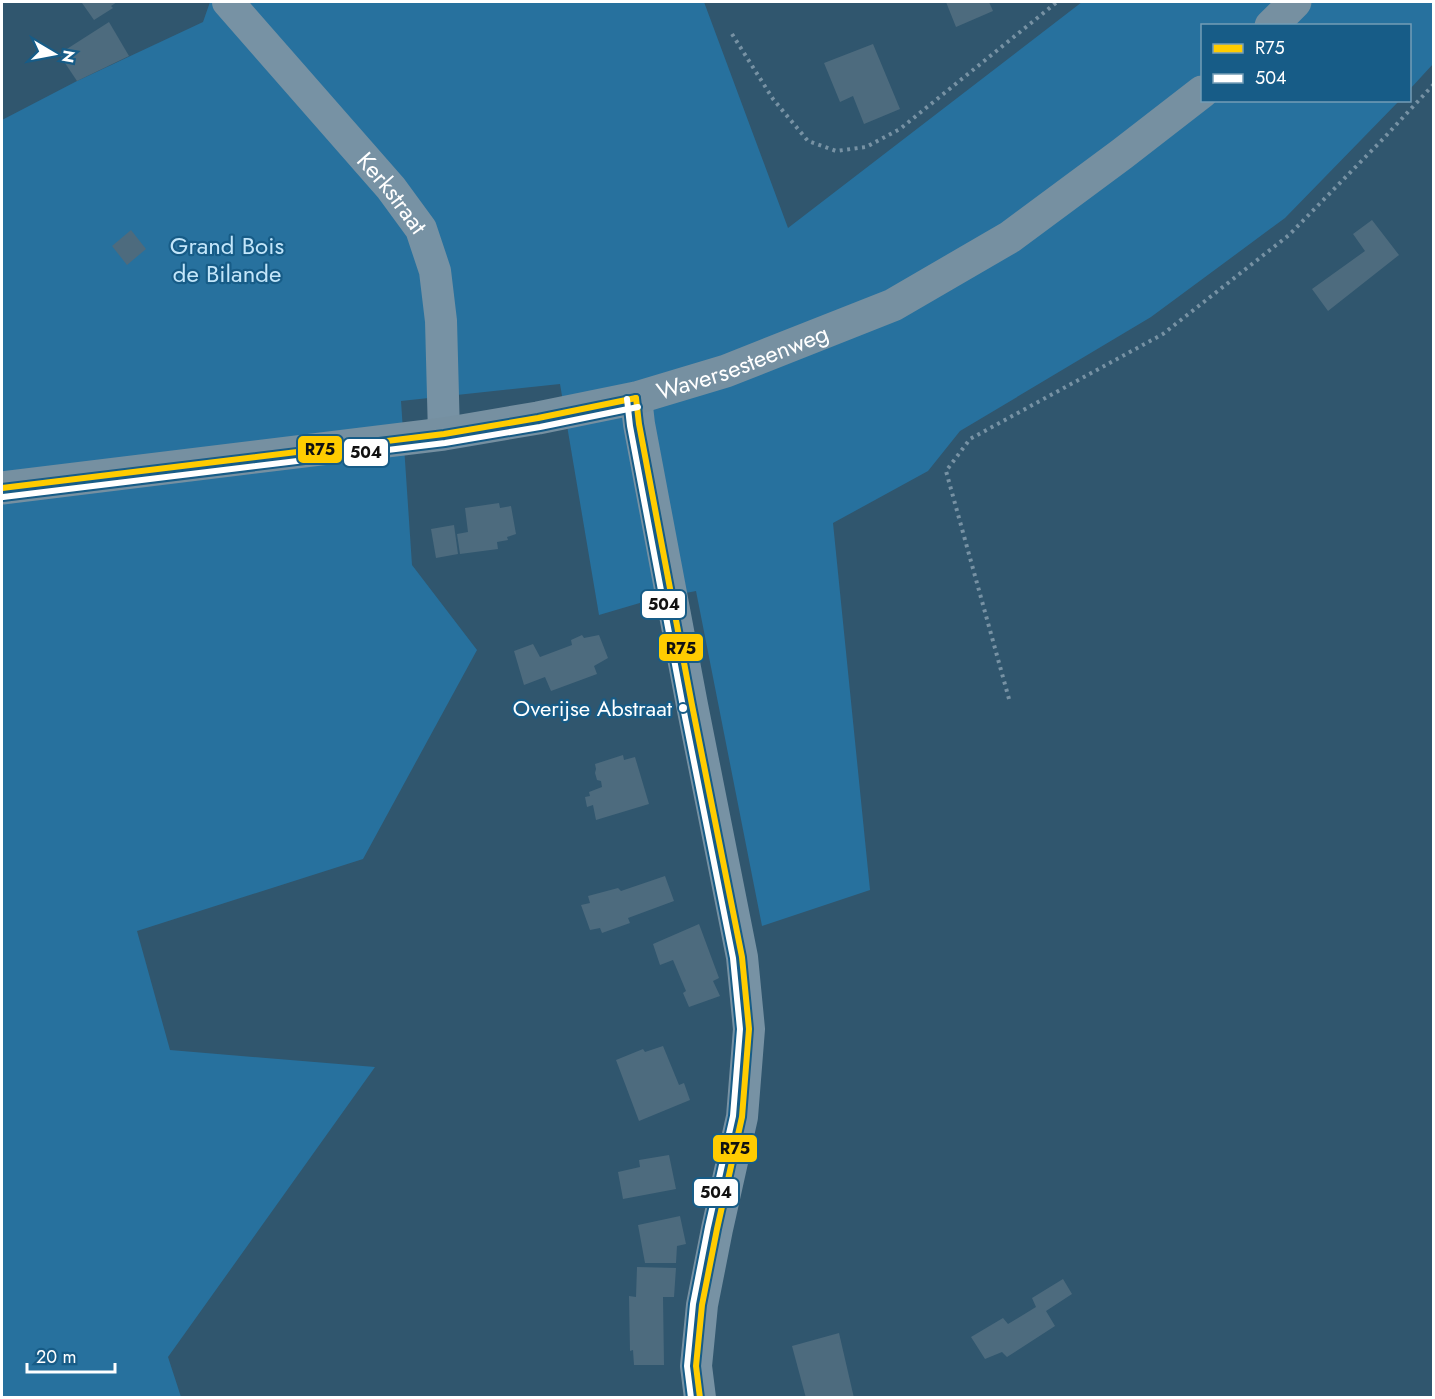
<svg xmlns="http://www.w3.org/2000/svg" width="1435" height="1399" viewBox="0 0 1435 1399" font-family="Jost,sans-serif">
<style>
.green{fill:#27719e}
.building{fill:#4d6b7e}
.lines{fill:none;stroke-linecap:round;stroke-linejoin:round}
.path{stroke:#7792a4;stroke-width:4;stroke-dasharray:3 4.5;stroke-linecap:butt}
.minor{stroke:#7792a4;stroke-width:32}
.major{stroke:#7690a1;stroke-width:33}
.bus-1-casing{stroke:#175c87;stroke-width:10}
.bus-2-casing{stroke:#175c87;stroke-width:10}
.bus-1{stroke:#fc0;stroke-width:6}
.bus-2{stroke:#fff;stroke-width:6}
.bus-dot{fill:#fff;stroke:#175c87;stroke-width:2}
.labels{text-anchor:middle;dominant-baseline:central;stroke-width:4.5;stroke-linejoin:round;paint-order:stroke}
.bus-label{font-size:22px;fill:#fff;stroke:#175c87;text-anchor:end}
.street-label{font-size:24px;fill:#fff;stroke:#175c87}
.park-label{font-size:24px;fill:#c3e6fa;stroke:#175c87}
.line-badge{stroke:#175c87;stroke-width:2}
.pale-badge-label{font-size:16px;text-anchor:middle;font-weight:bold;fill:#111}
</style>
<rect width="100%" height="100%" fill="#30566e"/>
<path class="green" d="M 210,2 L 704,2 L 788,228 L 1082,2 L 1433,2 L 1433,64 L 1410,89 L 1410,26 L 1202,26 L 1202,100 L 1399,101 L 1285,218 L 1151,317 L 960,431 L 928,471 L 833,523 L 870,890 L 762,926 L 696,591 L 650,600 L 599,615 L 560,384 L 401,401 L 412,565 L 477,650 L 363,859 L 137,931 L 170,1050 L 375,1067 L 168,1357 L 181,1397 L 2,1398 L 2,120 L 77,81 L 203,22 Z"/>
<g class="building">
<path d="M 87,2 L 117,2 L 111,6 L 113,8 L 94,20 L 82,3 Z"/>
<path d="M 946,2 L 989,2 L 993,11 L 956,27 Z"/>
<path d="M 109,22 L 129,56 L 77,81 L 59,54 Z"/>
<path d="M 873,44 L 900,109 L 864,124 L 853,96 L 840,102 L 824,63 Z"/>
<path d="M 1372,220 L 1399,255 L 1328,311 L 1312,289 L 1365,251 L 1353,234 Z"/>
<path d="M 131,230 L 146,249 L 127,265 L 112,246 Z"/>
<path d="M 499,503 L 500,508 L 511,506 L 516,534 L 507,537 L 508,540 L 497,542 L 498,549 L 460,554 L 457,534 L 468,532 L 465,508 Z"/>
<path d="M 454,525 L 458,554 L 436,558 L 431,529 Z"/>
<path d="M 582,635 L 584,638 L 599,635 L 608,658 L 594,666 L 597,674 L 551,691 L 545,677 L 524,685 L 514,651 L 533,644 L 540,657 L 572,645 L 571,640 Z"/>
<path d="M 623,755 L 624,760 L 635,757 L 649,804 L 596,820 L 593,805 L 587,807 L 585,797 L 590,796 L 589,792 L 602,787 L 601,781 L 597,780 L 595,773 L 596,769 L 595,764 Z"/>
<path d="M 665,876 L 674,901 L 628,918 L 630,923 L 602,933 L 600,928 L 590,930 L 581,905 L 590,903 L 588,896 L 618,888 L 621,891 Z"/>
<path d="M 699,924 L 719,978 L 713,981 L 720,996 L 689,1007 L 683,993 L 686,991 L 673,960 L 660,965 L 653,944 Z"/>
<path d="M 663,1046 L 679,1085 L 684,1083 L 690,1100 L 639,1121 L 616,1060 L 643,1049 L 645,1052 Z"/>
<path d="M 669,1155 L 676,1189 L 623,1199 L 618,1172 L 640,1167 L 639,1160 Z"/>
<path d="M 680,1216 L 686,1244 L 677,1246 L 676,1263 L 645,1263 L 638,1225 Z"/>
<path d="M 637,1267 L 676,1268 L 674,1297 L 663,1297 L 664,1365 L 634,1365 L 633,1350 L 630,1351 L 629,1296 L 636,1297 Z"/>
<path d="M 1063,1279 L 1072,1294 L 1046,1311 L 1055,1326 L 1007,1357 L 1002,1352 L 985,1359 L 971,1337 L 1003,1318 L 1008,1324 L 1036,1307 L 1032,1298 Z"/>
<path d="M 839,1333 L 854,1398 L 806,1398 L 792,1346 Z"/>
</g>
<g class="lines">
<g class="path">
<path d="M 732,34 L 773,99 L 808,141 L 836,151 L 866,147 L 900,129 L 1057,2"/>
<path d="M 1009,699 L 946,471 L 970,439 L 1163,334 L 1289,235 L 1383,139 L 1434,84"/>
</g>
<g class="minor">
<path id="s1" d="M 228,2 L 391,188 L 421,229 L 435,271 L 441,321 L 444,434"/>
<path d="M 636,398 L 639,424 L 692,705 L 742,957 L 749,1029 L 742,1117 L 717,1229 L 702,1305 L 696,1366 L 700,1398"/>
</g>
<g class="major">
<path d="M 1271,26 L 1295,2"/>
<path id="s2" d="M 2,488 L 444,434 L 538,418 L 636,398 L 726,371 L 893,305 L 1010,237 L 1122,154 L 1202,92"/>
</g>
<defs>
<g id="bus-1">
<path d="M 636,398 L 639,424 L 692,705 L 742,957 L 749,1029 L 742,1117 L 717,1229 L 702,1305 L 696,1366 L 700,1398"/>
<path d="M 2,488 L 444,434 L 538,418 L 636,398"/>
</g>
<g id="bus-2">
<path d="M 627,399 L 630,426 L 683,707 L 733,958 L 740,1029 L 733,1116 L 708,1227 L 693,1304 L 687,1366 L 691,1398"/>
<path d="M 3,497 L 445,443 L 540,427 L 638,407"/>
</g>
</defs>
<use href="#bus-1" class="bus-1-casing"/>
<use href="#bus-2" class="bus-2-casing"/>
<use href="#bus-1" class="bus-1"/>
<use href="#bus-2" class="bus-2"/>
</g>
<circle class="bus-dot" cx="683" cy="708" r="5"/>
<g class="labels">
<g class="bus-label">
<text x="672" y="708">Overijse Abstraat</text>
</g>
<g class="street-label">
<text stroke="none"><textPath href="#s1" startOffset="252">Kerkstraat</textPath></text>
<text stroke="none"><textPath href="#s2" startOffset="753">Waversesteenweg</textPath></text>
</g>
<g class="park-label">
<text x="227" y="245">Grand Bois<tspan x="227" dy="28">de Bilande</tspan></text>
</g>
</g>
<g class="line-badge">
<rect x="297" y="435" width="46" height="29" rx="6" fill="#fc0"/>
<rect x="343" y="438" width="46" height="29" rx="6" fill="#fff"/>
<rect x="641" y="590" width="45" height="29" rx="6" fill="#fff"/>
<rect x="658" y="633" width="46" height="29" rx="6" fill="#fc0"/>
<rect x="712" y="1134" width="46" height="29" rx="6" fill="#fc0"/>
<rect x="693" y="1178" width="46" height="29" rx="6" fill="#fff"/>
</g>
<g class="pale-badge-label">
<text x="320" y="455">R75</text>
<text x="366" y="458">504</text>
<text x="664" y="610">504</text>
<text x="681" y="654">R75</text>
<text x="735" y="1154">R75</text>
<text x="716" y="1198">504</text>
</g>
<rect width="1435" height="1399" fill="none" stroke="#ffffff" stroke-width="6"/>
<rect x="1201" y="24" width="210" height="78" fill="#175c87" stroke="#749db7" stroke-width="1.5"/>
<rect x="1213" y="44" width="30" height="9" fill="#ffcc00" stroke="#749db7" stroke-width="1.5"/>
<text x="1255" y="54" font-size="18" fill="#ffffff">R75</text>
<rect x="1213" y="74" width="30" height="9" fill="#ffffff" stroke="#749db7" stroke-width="1.5"/>
<text x="1255" y="84" font-size="18" fill="#ffffff">504</text>
<g transform="translate(54 54) rotate(100)" stroke="#175c87" stroke-width="4.5" paint-order="stroke">
<path d="M0-4.5L10 22L0 15L-10 22Z" fill="#ffffff"/>
<text y="-9" font-size="16" font-weight="bold" text-anchor="middle" fill="#ffffff">N</text>
</g>
<path d="M27 1363v9h88v-9" fill="none" stroke="#ffffff" stroke-width="3"/>
<text x="36" y="1363" font-size="18" fill="#ffffff" stroke="#175c87" stroke-width="4.5" paint-order="stroke">20 m</text>
</svg>
